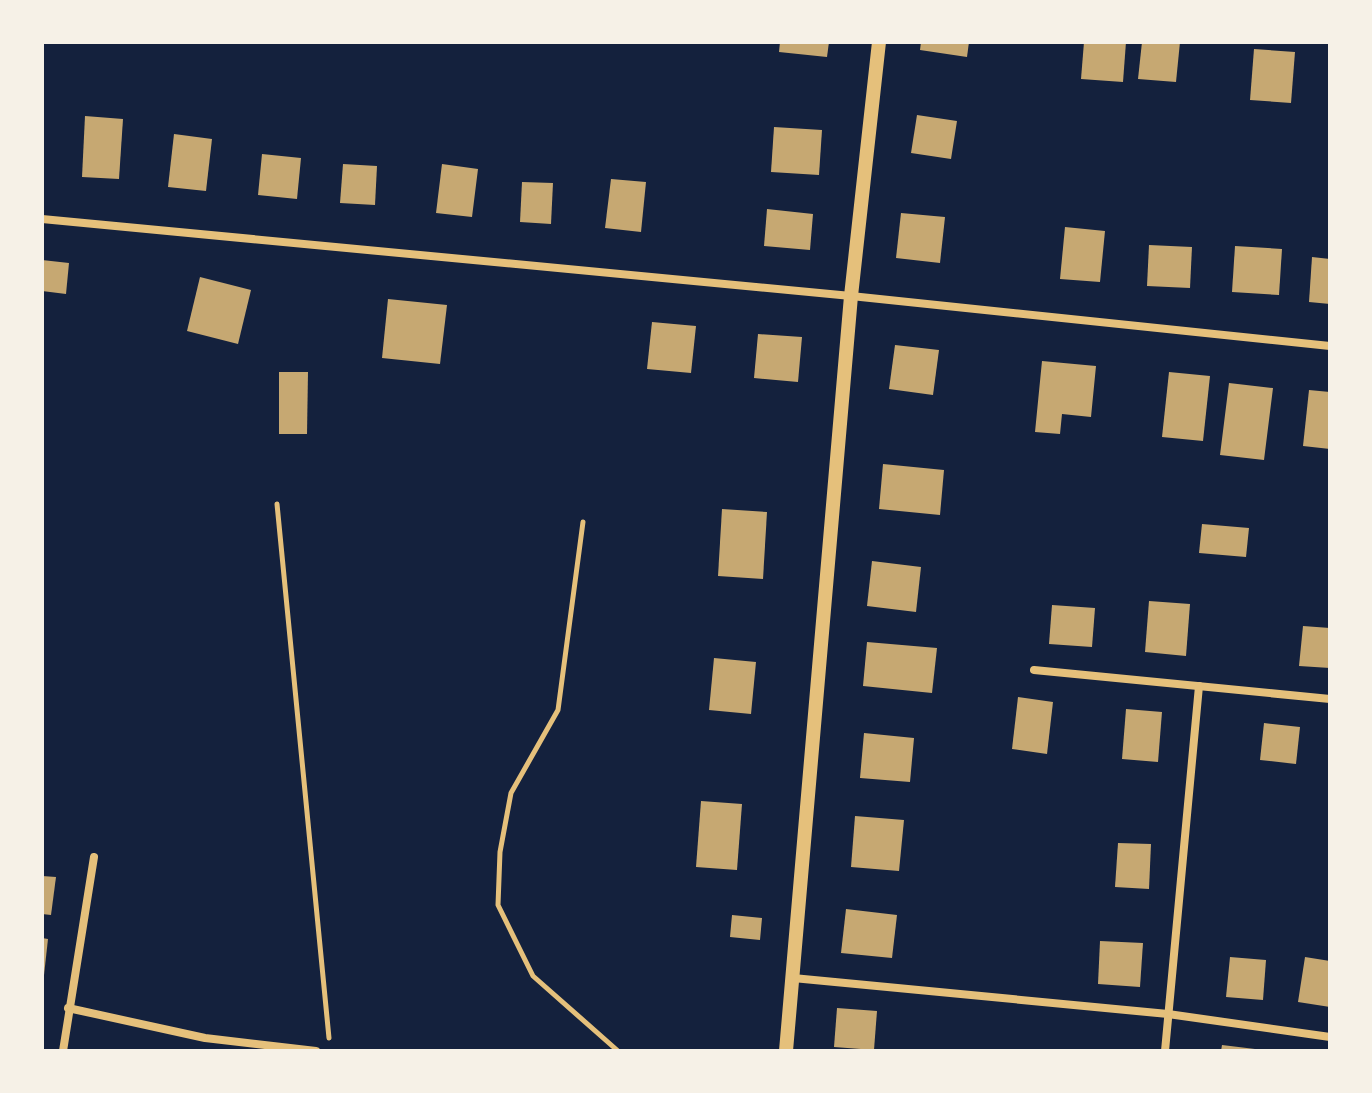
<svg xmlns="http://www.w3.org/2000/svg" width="1372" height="1093" viewBox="0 0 1372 1093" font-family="'Golos Text',sans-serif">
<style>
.building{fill:#c6a872}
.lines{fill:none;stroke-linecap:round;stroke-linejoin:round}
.path{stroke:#e5c07b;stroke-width:5}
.minor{stroke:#e5c07b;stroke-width:8}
.tertiary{stroke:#e5c07b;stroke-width:14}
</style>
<rect width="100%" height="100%" fill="#14213d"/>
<g class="building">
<path d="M 780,42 L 829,42 L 827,57 L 779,52 Z"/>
<path d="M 921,42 L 969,42 L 967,57 L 920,50 Z"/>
<path d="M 1084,42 L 1126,42 L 1123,82 L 1081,79 Z"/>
<path d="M 1142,42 L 1180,42 L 1176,82 L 1138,79 Z"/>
<path d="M 1254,49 L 1295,52 L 1291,103 L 1250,100 Z"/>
<path d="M 917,115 L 957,121 L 951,159 L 911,153 Z"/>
<path d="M 85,116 L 123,119 L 119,179 L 82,177 Z"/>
<path d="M 774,127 L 822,130 L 819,175 L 771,172 Z"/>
<path d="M 174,134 L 212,139 L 206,191 L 168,187 Z"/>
<path d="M 262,154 L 301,158 L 297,199 L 258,195 Z"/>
<path d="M 343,164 L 377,166 L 375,205 L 340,203 Z"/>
<path d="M 442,164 L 478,169 L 472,217 L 436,213 Z"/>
<path d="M 611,179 L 646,182 L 641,232 L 605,228 Z"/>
<path d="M 522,182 L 553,183 L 551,224 L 520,222 Z"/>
<path d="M 767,209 L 813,214 L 810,250 L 764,246 Z"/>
<path d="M 901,213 L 945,217 L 940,263 L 896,258 Z"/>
<path d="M 1065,227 L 1105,231 L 1100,282 L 1060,279 Z"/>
<path d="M 1149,245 L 1192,247 L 1190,288 L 1147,286 Z"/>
<path d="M 1235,246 L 1282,249 L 1279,295 L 1232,292 Z"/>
<path d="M 1312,257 L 1330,259 L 1330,304 L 1309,302 Z"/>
<path d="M 42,260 L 69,263 L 66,294 L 42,291 Z"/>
<path d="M 200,277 L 251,290 L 238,344 L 187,331 Z"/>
<path d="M 388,299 L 447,305 L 440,364 L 382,358 Z"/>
<path d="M 652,322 L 696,326 L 691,373 L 647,369 Z"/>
<path d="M 758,334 L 802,337 L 798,382 L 754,378 Z"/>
<path d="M 895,345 L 939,350 L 933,395 L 889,389 Z"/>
<path d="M 1042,361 L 1096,366 L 1091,417 L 1062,414 L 1060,434 L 1035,432 Z"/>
<path d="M 279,372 L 308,372 L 307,434 L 279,434 Z"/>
<path d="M 1169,372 L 1210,376 L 1203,441 L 1162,437 Z"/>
<path d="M 1229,383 L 1273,388 L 1264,460 L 1220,455 Z"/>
<path d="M 1309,390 L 1330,392 L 1330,449 L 1303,446 Z"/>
<path d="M 883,464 L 944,470 L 940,515 L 879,509 Z"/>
<path d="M 722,509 L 767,512 L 763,579 L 718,576 Z"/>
<path d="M 1202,524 L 1249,528 L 1246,557 L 1199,553 Z"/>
<path d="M 872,561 L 921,567 L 916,612 L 867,606 Z"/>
<path d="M 1149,601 L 1190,604 L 1186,656 L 1145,652 Z"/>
<path d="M 1052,605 L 1095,608 L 1092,647 L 1049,644 Z"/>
<path d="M 1303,626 L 1330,628 L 1330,668 L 1299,666 Z"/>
<path d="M 867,642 L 937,648 L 932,693 L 863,686 Z"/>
<path d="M 714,658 L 756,662 L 751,714 L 709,710 Z"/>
<path d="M 1018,697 L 1053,702 L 1047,754 L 1012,749 Z"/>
<path d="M 1126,709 L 1162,712 L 1158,762 L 1122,759 Z"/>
<path d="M 1264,723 L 1300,727 L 1296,764 L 1260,760 Z"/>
<path d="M 864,733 L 914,738 L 910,782 L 860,778 Z"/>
<path d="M 701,801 L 742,804 L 737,870 L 696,867 Z"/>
<path d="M 855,816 L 904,820 L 899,871 L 851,867 Z"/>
<path d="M 1118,843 L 1151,844 L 1149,889 L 1115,887 Z"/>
<path d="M 42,876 L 56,877 L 51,915 L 42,914 Z"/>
<path d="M 846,909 L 897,915 L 892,958 L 841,953 Z"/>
<path d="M 732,915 L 762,918 L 760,940 L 730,937 Z"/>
<path d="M 42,938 L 48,939 L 44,975 L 42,975 Z"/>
<path d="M 1100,941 L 1143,943 L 1140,987 L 1098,984 Z"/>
<path d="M 1230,957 L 1266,960 L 1263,1000 L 1226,997 Z"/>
<path d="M 1305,957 L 1330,961 L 1330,1007 L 1298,1002 Z"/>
<path d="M 837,1008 L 877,1011 L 874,1050 L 834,1047 Z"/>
<path d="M 1222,1045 L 1255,1049 L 1255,1051 L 1221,1051 Z"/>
</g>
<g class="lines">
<g class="path">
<path d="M 277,504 L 329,1038"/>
<path d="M 583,522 L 558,710 L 511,793 L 500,852 L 498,905 L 533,976 L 618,1051"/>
</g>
<g class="minor">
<path d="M 42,219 L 851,296 L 1330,346"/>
<path d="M 1034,670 L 1330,699"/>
<path d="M 793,978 L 1168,1014 L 1330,1037"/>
<path d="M 68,1008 L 205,1038 L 316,1051"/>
<path d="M 63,1051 L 94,857"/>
<path d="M 1165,1051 L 1199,686"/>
</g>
<path class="tertiary" d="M 786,1051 L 851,296 L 879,42"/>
</g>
<rect width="1372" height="1093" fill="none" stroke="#f6f1e7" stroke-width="88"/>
</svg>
